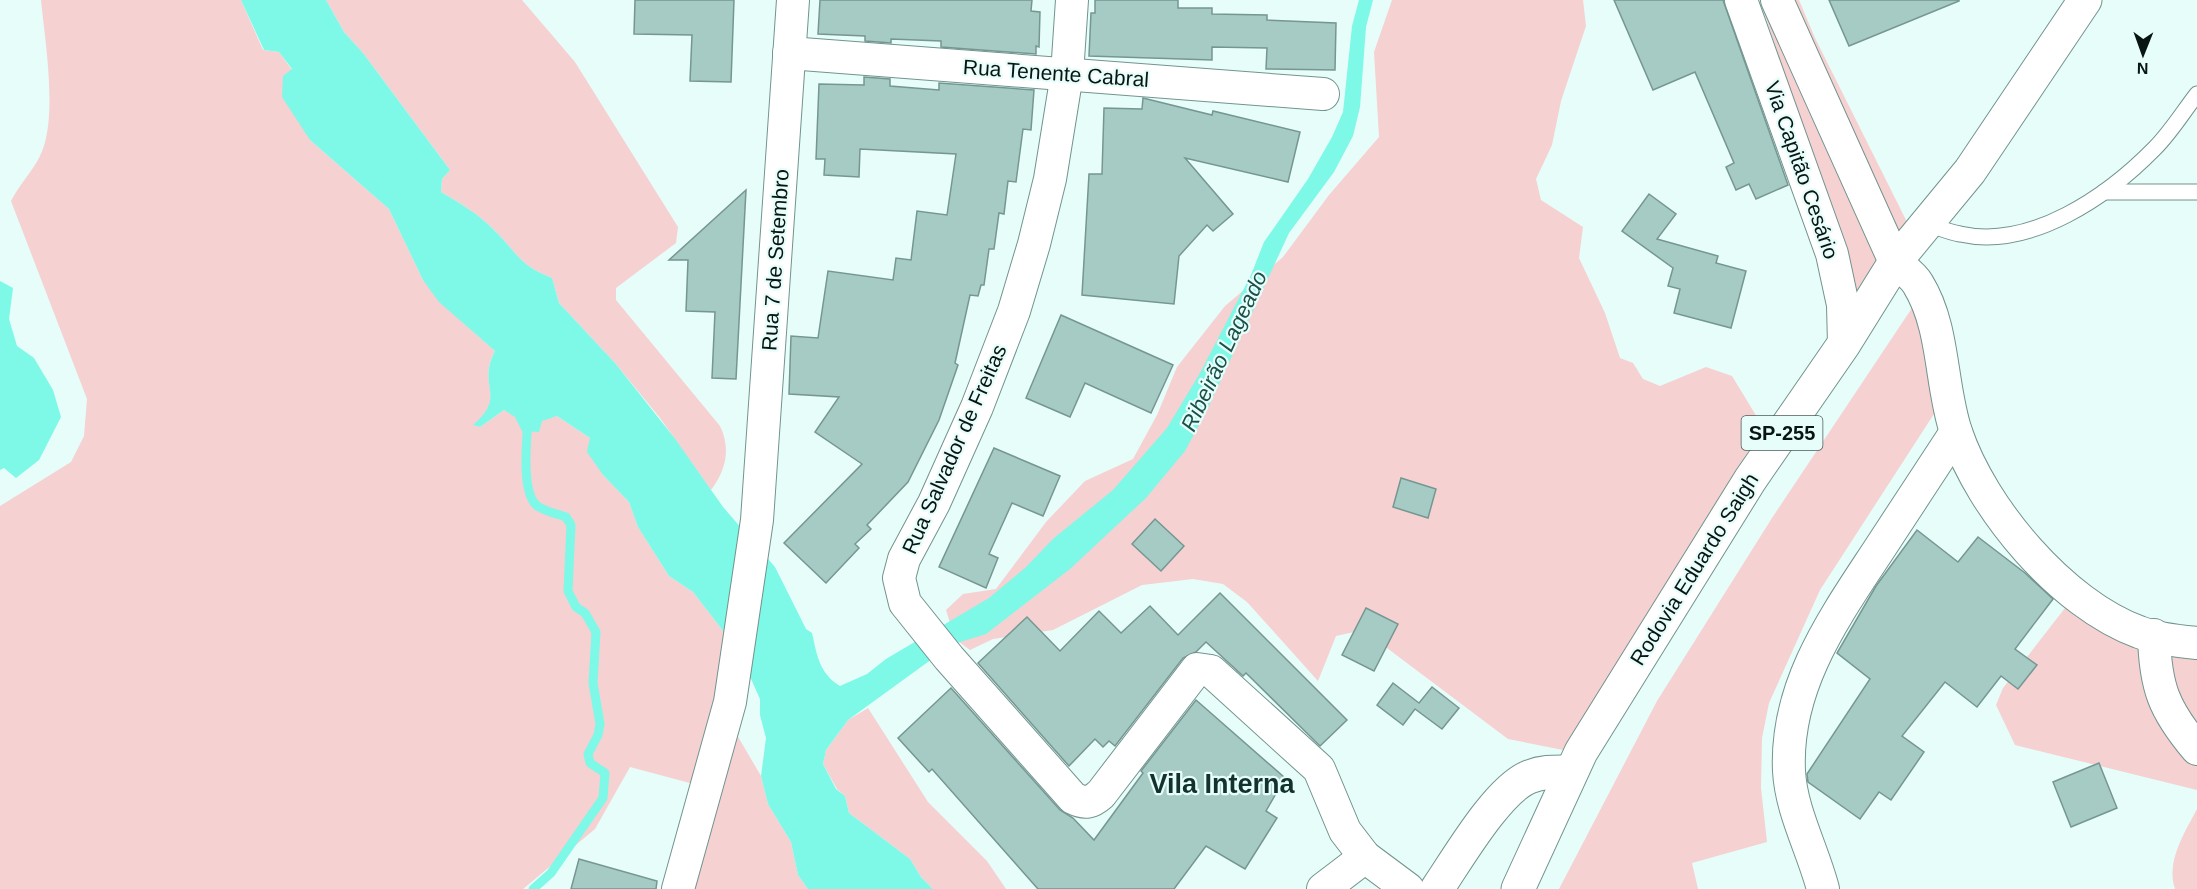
<svg xmlns="http://www.w3.org/2000/svg" width="2197" height="889" viewBox="0 0 2197 889" font-family="Helvetica,sans-serif">
<style>
.green{fill:#f5d1d2}
.water{fill:#7ef8e7}
.lines{fill:none;stroke-linecap:round;stroke-linejoin:round}
.stream{stroke:#7ef8e7;stroke-width:9}
.building{fill:#a6cac4;stroke:#759792;stroke-width:1.5}
.service-casing{stroke:#72948e;stroke-width:17}
.minor-casing{stroke:#72948e;stroke-width:34}
.tertiary-casing{stroke:#72948e;stroke-width:35}
.trunk-casing{stroke:#72948e;stroke-width:35}
.service{stroke:#fff;stroke-width:15}
.minor{stroke:#fff;stroke-width:32}
.tertiary{stroke:#fff;stroke-width:33}
.trunk{stroke:#fff;stroke-width:33}
.labels{text-anchor:middle;dominant-baseline:central;stroke-width:4.5;stroke-linejoin:round;paint-order:stroke}
.shield{fill:#e7fdf9;stroke:#4b5b58;stroke-width:1.5}
.shield-label{font-size:20px;font-weight:bold;fill:#081513}
.street-label{font-size:21px;fill:#081513;stroke:#e7fdf9}
.water-label{font-size:22px;font-style:italic;fill:#1a5049;stroke:#e7fdf9}
.district-label{font-size:27px;font-weight:bold;fill:#11322d;stroke:#e7fdf9}
</style>
<rect width="100%" height="100%" fill="#e7fdf9"/>
<g class="green">
<path d="M 41,0 L 241,0 L 263,50 L 279,52 L 292,70 L 310,140 L 389,209 L 423,280 L 461,321 L 495,351 C 476,386 508,395 474,425 L 480,427 L 504,410 C 521,420 538,422 557,416 L 590,438 L 603,475 L 629,502 L 638,527 L 669,576 L 693,592 L 731,641 L 701,786 L 630,767 L 595,829 L 523,889 L 0,889 L 0,506 L 71,462 L 84,436 L 87,399 L 11,201 C 19,185 31,173 39,158 C 59,122 45,41 41,0 Z"/>
<path d="M 326,0 L 522,0 L 575,62 L 678,227 L 676,243 L 616,288 L 616,300 L 720,426 C 731,449 726,470 711,490 L 660,418 L 615,363 L 559,303 L 552,278 C 519,265 519,255 495,231 C 480,215 460,203 441,192 L 442,179 L 450,170 L 363,53 L 344,32 Z"/>
<path d="M 1392,0 L 1583,0 L 1586,26 L 1561,101 L 1552,145 L 1536,179 L 1541,200 L 1583,227 L 1579,258 L 1605,313 L 1620,358 L 1633,363 L 1643,379 L 1660,386 L 1706,367 L 1732,376 L 1763,427 L 1586,714 L 1568,751 L 1508,739 L 1363,630 L 1336,636 L 1318,681 L 1247,602 L 1223,584 L 1193,579 L 1142,585 L 1053,630 L 993,639 L 970,650 L 955,639 L 946,610 L 963,594 L 996,589 L 1046,522 L 1085,481 L 1133,459 L 1157,415 L 1177,367 L 1225,306 L 1283,257 L 1329,195 L 1379,137 L 1374,52 Z"/>
<path d="M 1760,0 L 1799,0 L 1815,38 L 1916,240 L 1847,332 L 1832,216 Z"/>
<path d="M 1926,287 L 1943,400 L 1820,590 L 1769,703 L 1762,738 L 1761,788 L 1767,842 L 1692,863 L 1698,889 L 1559,889 L 1657,701 L 1772,518 Z"/>
<path d="M 2072,599 L 2197,647 L 2197,790 L 2015,745 L 1996,705 L 2003,688 Z"/>
<path d="M 868,708 L 928,802 L 987,861 L 1006,889 L 933,889 L 921,877 L 910,859 L 849,813 L 845,796 L 837,789 L 823,764 L 826,750 L 848,720 Z"/>
<path d="M 730,723 L 761,776 L 768,804 L 791,842 L 798,875 L 808,889 L 683,889 Z"/>
<path d="M 2197,809 L 2197,889 L 2175,889 C 2166,861 2184,834 2197,809 Z"/>
</g>
<g class="water">
<path d="M 241,0 L 326,0 L 344,32 L 363,53 L 450,170 L 442,179 L 441,192 C 460,203 480,215 495,231 C 519,255 519,265 552,278 L 559,303 L 615,363 L 676,440 L 723,507 L 775,567 L 806,629 L 812,633 C 817,655 819,673 840,686 L 867,674 L 886,659 L 989,598 L 1025,568 L 1054,538 L 1113,490 L 1167,428 L 1200,373 L 1251,275 L 1264,242 L 1308,179 L 1332,137 L 1343,112 L 1352,26 L 1359,0 L 1373,0 L 1366,27 L 1360,107 L 1353,136 L 1334,172 L 1289,233 L 1207,410 L 1185,451 L 1146,498 L 1070,569 L 986,634 L 957,643 L 932,659 L 848,720 L 826,750 L 823,764 L 836,789 L 845,796 L 849,813 L 910,859 L 921,877 L 933,889 L 808,889 L 798,875 L 791,842 L 768,804 L 761,776 L 766,738 L 760,715 L 760,699 L 747,670 L 731,641 L 693,592 L 669,576 L 638,527 L 629,502 L 603,475 L 587,452 L 590,438 L 557,416 L 542,421 L 539,432 L 522,431 L 515,417 L 504,410 L 480,427 L 473,425 C 508,395 476,387 495,351 L 439,302 L 423,280 L 389,209 L 310,140 L 282,97 L 283,76 L 292,69 L 279,52 L 264,50 Z"/>
<path d="M 0,281 L 13,288 L 9,319 L 17,346 L 34,358 L 53,390 L 61,417 L 39,460 L 16,478 L 4,468 L 0,470 Z"/>
</g>
<g class="lines">
<path class="stream" d="M 528,419 C 527,438 520,497 539,507 C 547,512 558,514 566,517 L 571,525 L 568,591 L 576,607 L 585,613 L 596,632 L 593,683 L 600,724 L 598,735 L 588,754 L 590,763 L 605,773 L 603,798 L 551,873 L 533,889"/>
</g>
<g class="building">
<path d="M 635,0 L 734,0 L 731,82 L 690,81 L 692,35 L 634,34 Z"/>
<path d="M 820,0 L 1032,0 L 1031,11 L 1040,12 L 1039,47 L 1036,46 L 1036,54 L 941,47 L 941,41 L 891,39 L 891,43 L 865,41 L 865,36 L 818,34 Z"/>
<path d="M 1095,0 L 1178,0 L 1178,8 L 1212,8 L 1212,14 L 1267,15 L 1267,20 L 1336,23 L 1335,70 L 1266,69 L 1267,48 L 1212,47 L 1212,60 L 1089,56 L 1091,13 L 1095,13 Z"/>
<path d="M 1614,0 L 1723,0 L 1788,185 L 1756,199 L 1749,184 L 1736,190 L 1726,167 L 1734,163 L 1695,72 L 1653,90 Z"/>
<path d="M 1829,0 L 1959,0 L 1959,1 L 1849,46 Z"/>
<path d="M 864,77 L 890,79 L 890,86 L 939,90 L 939,83 L 1034,90 L 1031,130 L 1023,129 L 1016,182 L 1008,181 L 1004,214 L 999,213 L 994,249 L 989,249 L 984,285 L 981,285 L 978,296 L 970,295 L 955,363 L 958,365 L 939,420 L 908,482 L 867,525 L 871,529 L 855,544 L 859,548 L 826,583 L 784,543 L 862,464 L 815,432 L 839,397 L 789,394 L 791,336 L 818,338 L 828,271 L 893,280 L 896,258 L 911,260 L 917,211 L 947,215 L 956,154 L 860,149 L 859,177 L 824,175 L 825,159 L 816,159 L 819,84 L 864,85 Z"/>
<path d="M 1143,98 L 1212,115 L 1213,111 L 1300,132 L 1288,182 L 1185,158 L 1233,214 L 1213,231 L 1207,225 L 1179,256 L 1174,304 L 1082,295 L 1089,174 L 1102,174 L 1104,108 L 1142,109 Z"/>
<path d="M 746,190 L 736,379 L 712,378 L 715,312 L 686,311 L 688,260 L 669,260 Z"/>
<path d="M 1649,194 L 1676,214 L 1657,239 L 1718,256 L 1716,263 L 1746,271 L 1731,328 L 1674,313 L 1680,289 L 1668,286 L 1673,268 L 1622,231 Z"/>
<path d="M 1061,315 L 1173,365 L 1151,413 L 1085,383 L 1070,417 L 1026,398 Z"/>
<path d="M 994,448 L 1060,476 L 1043,516 L 1012,503 L 989,554 L 998,558 L 986,588 L 939,567 Z"/>
<path d="M 1401,478 L 1436,489 L 1428,518 L 1393,507 Z"/>
<path d="M 1155,519 L 1184,546 L 1161,571 L 1132,544 Z"/>
<path d="M 1917,530 L 1958,562 L 1978,537 L 2025,573 L 2053,599 L 2015,649 L 2037,665 L 2018,689 L 2001,676 L 1977,707 L 1945,682 L 1902,736 L 1924,752 L 1891,800 L 1879,792 L 1860,819 L 1808,782 L 1807,774 L 1870,679 L 1837,653 L 1876,586 Z"/>
<path d="M 1220,593 L 1347,720 L 1320,746 L 1246,673 L 1243,676 L 1206,642 L 1196,652 L 1183,658 L 1115,746 L 1109,741 L 1103,747 L 1095,739 L 1069,766 L 978,663 L 1027,617 L 1060,651 L 1099,611 L 1121,633 L 1150,606 L 1178,635 Z"/>
<path d="M 1366,608 L 1398,624 L 1374,671 L 1342,655 Z"/>
<path d="M 1393,683 L 1419,703 L 1432,687 L 1459,708 L 1442,729 L 1415,709 L 1403,725 L 1377,705 Z"/>
<path d="M 951,688 L 1060,810 L 1073,818 L 1094,840 L 1143,773 L 1141,771 L 1196,700 L 1285,778 L 1266,811 L 1277,818 L 1245,869 L 1206,846 L 1174,889 L 1038,889 L 932,769 L 929,772 L 898,738 Z"/>
<path d="M 2099,763 L 2117,808 L 2071,827 L 2053,782 Z"/>
<path d="M 579,859 L 657,881 L 656,889 L 571,889 Z"/>
</g>
<g class="lines">
<defs>
<g id="service">
<path d="M 2104,192 L 2197,192"/>
<path d="M 1925,223 C 1937,227 1948,232 1960,234 C 2031,250 2108,196 2155,148 C 2171,132 2183,112 2197,94"/>
</g>
<g id="minor">
<path d="M 1072,0 L 1067,74 L 1050,179 L 1034,244 L 1014,311 L 977,407 L 934,503 L 904,559 L 899,578 L 905,603 L 949,658 L 1073,798 C 1085,804 1091,803 1101,794 L 1197,669 L 1211,671 L 1319,769 L 1345,831 L 1365,857 L 1408,889"/>
<path d="M 1741,0 L 1832,254 L 1843,305 L 1844,344"/>
<path d="M 1777,0 L 1895,262 C 1902,268 1913,275 1918,284 C 1945,328 1940,384 1956,432 C 1982,509 2062,604 2139,632 C 2157,639 2178,641 2197,643"/>
<path d="M 789,53 L 1323,94"/>
<path d="M 2154,635 C 2155,687 2164,710 2197,749"/>
<path d="M 678,889 L 730,702 L 757,520 L 793,0"/>
<path d="M 1323,889 L 1365,857"/>
<path d="M 1823,889 C 1813,850 1791,811 1789,771 C 1785,686 1834,618 1878,551 C 1904,511 1930,472 1956,432"/>
</g>
<path id="tertiary" d="M 1437,889 C 1457,860 1497,790 1529,777 C 1543,771 1556,772 1571,772"/>
<path id="trunk" d="M 1518,889 L 1581,752 L 1750,480 L 1844,344 L 1895,262 L 1970,171 L 2085,0"/>
</defs>
<use href="#service" class="service-casing"/>
<use href="#minor" class="minor-casing"/>
<use href="#tertiary" class="tertiary-casing"/>
<use href="#trunk" class="trunk-casing"/>
<use href="#service" class="service"/>
<use href="#minor" class="minor"/>
<use href="#tertiary" class="tertiary"/>
<use href="#trunk" class="trunk"/>
</g>
<g class="labels">
<rect class="shield" x="1741.5" y="416" width="81" height="34" rx="4.5"/>
<g class="shield-label">
<text x="1782" y="433">SP-255</text>
</g>
<g class="street-label">
<text transform="translate(1056 73) rotate(4)">Rua Tenente Cabral</text>
<text transform="translate(1802 170) rotate(71)">Via Capitão Cesário</text>
<text transform="translate(775 260) rotate(-86)">Rua 7 de Setembro</text>
<text transform="translate(954 449) rotate(-66)">Rua Salvador de Freitas</text>
<text transform="translate(1694 569) rotate(-58)">Rodovia Eduardo Saigh</text>
</g>
<g class="water-label">
<text transform="translate(1224 351) rotate(-65)">Ribeirão Lageado</text>
</g>
<g class="district-label">
<text x="1222" y="784">Vila Interna</text>
</g>
</g>
<g transform="translate(2143 54) rotate(181)" stroke="#e7fdf9" stroke-width="4.5" paint-order="stroke">
<path d="M0-4.5L10 22L0 15L-10 22Z" fill="#081513"/>
<text y="-9" font-size="16" font-weight="bold" text-anchor="middle" fill="#081513">N</text>
</g>
</svg>
